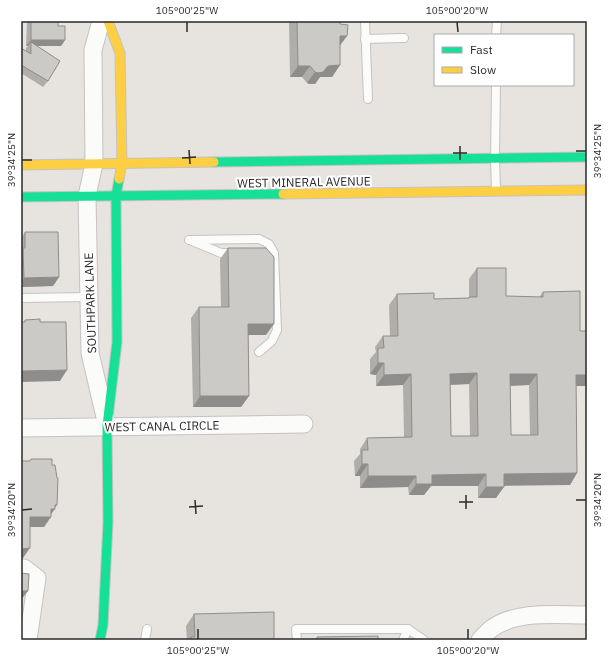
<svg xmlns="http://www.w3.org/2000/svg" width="608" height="661" viewBox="0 0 608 661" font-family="'IBM Plex Sans',sans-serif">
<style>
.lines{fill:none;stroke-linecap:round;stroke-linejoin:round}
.lane-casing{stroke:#c4c2c2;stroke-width:10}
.street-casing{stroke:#c4c2c2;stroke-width:19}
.fast-casing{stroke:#c4c2c2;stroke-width:11}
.slow-casing{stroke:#c4c2c2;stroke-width:11}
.lane{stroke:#fbfbfa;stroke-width:8}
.street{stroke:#fbfbfa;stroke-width:17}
.fast{stroke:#16e098;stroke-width:9}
.slow{stroke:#ffcf43;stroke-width:9}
.wall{fill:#afaeab;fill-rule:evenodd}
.shaded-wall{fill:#8f8d8b}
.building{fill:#cccac7;stroke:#8f8d8b;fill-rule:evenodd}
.ticks{fill:none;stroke:#2a2a2a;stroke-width:1.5}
.labels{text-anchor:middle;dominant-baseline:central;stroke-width:4;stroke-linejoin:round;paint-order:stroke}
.street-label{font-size:12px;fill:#2a2a2a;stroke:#fff}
.neatline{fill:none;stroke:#2a2a2a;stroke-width:1.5}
.ticks-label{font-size:10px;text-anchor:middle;fill:#2a2a2a}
</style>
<rect width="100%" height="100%" fill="#e7e4e0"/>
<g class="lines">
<defs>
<g id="lane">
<path d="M 365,21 L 368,99"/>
<path d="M 496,35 L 497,21"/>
<path d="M 365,39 L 404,38"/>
<path d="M 496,191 L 495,158 L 496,85"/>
<path d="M 189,240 L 259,239 L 269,244 L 274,253 L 277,330 L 272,341 L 259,352"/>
<path d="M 192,241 L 221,253 L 235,253"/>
<path d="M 21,298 L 89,297"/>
<path d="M 145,640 L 147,629"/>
<path d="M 297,640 L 296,629 L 408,629 L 424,640"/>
<path d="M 403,640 L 408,629"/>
</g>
<g id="street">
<path d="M 101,21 L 93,50 L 94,164 L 87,196 L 90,353 L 105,417"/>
<path d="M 21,428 L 304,424"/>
<path d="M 21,568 L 24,568 L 37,578 L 28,640"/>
<path d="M 480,640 C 483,637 487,632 491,629 C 516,610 557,615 587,615"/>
</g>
<g id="fast">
<path d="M 214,162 L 587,157"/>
<path d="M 21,197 L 283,194"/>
<path d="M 100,640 L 103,625 L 108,522 L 107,426 L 117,342 L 116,196 L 119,179"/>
</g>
<g id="slow">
<path d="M 108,21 L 120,53 L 122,164 L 119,179"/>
<path d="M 21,165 L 214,162"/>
<path d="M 283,194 L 587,190"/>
</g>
</defs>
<use href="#lane" class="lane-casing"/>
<use href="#street" class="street-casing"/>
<use href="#fast" class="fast-casing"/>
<use href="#slow" class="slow-casing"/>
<use href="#lane" class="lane"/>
<use href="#street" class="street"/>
<use href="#fast" class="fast"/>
<use href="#slow" class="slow"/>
</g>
<g class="wall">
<path d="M 27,21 L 58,21 L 58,26 L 65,40 L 61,46 L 37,46 L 48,81 L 43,87 L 21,73 L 21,48 L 26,52 L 26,48 L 28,46 L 26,46 Z"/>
<path d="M 289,21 L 340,21 L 340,65 L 332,77 L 320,77 L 315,84 L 310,84 L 307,83 L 302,77 L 290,77 Z"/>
<path d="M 25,232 L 59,277 L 53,286 L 21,287 L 21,238 Z"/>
<path d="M 228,248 L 266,335 L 248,335 L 249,396 L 241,407 L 193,407 L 191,318 L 199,307 L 221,307 L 220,259 Z"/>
<path d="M 477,268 L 506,296 L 539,297 L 543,292 L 576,386 L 577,473 L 570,485 L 504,485 L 496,498 L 478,498 L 478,486 L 431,486 L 424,495 L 409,495 L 408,487 L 360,488 L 360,476 L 355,476 L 354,461 L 360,454 L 360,449 L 367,438 L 404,437 L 403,385 L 376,386 L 376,375 L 370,374 L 370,359 L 376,352 L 375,347 L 383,336 L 390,336 L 389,305 L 397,294 L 434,299 L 468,298 L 469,297 L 469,279 ZM 469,384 L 470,436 L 451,436 L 450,385 ZM 529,385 L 530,435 L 511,435 L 510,386 Z"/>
<path d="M 194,614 L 274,640 L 187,640 L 186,626 Z"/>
</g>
<g class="shaded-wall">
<path d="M 340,36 L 347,36 L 339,47 Z"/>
<path d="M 31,40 L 65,40 L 61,46 L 31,46 L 31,42 L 28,46 L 26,46 Z"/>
<path d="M 340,65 L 332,77 L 320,77 L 315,84 L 310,84 L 307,83 L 315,72 L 328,66 Z"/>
<path d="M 298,66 L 310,66 L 302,77 L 290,77 Z"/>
<path d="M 59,277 L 53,286 L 21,287 L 21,282 L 24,278 Z"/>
<path d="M 248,324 L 274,324 L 266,335 L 240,335 Z"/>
<path d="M 378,363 L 384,363 L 376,375 L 370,374 Z"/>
<path d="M 67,370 L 60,381 L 21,382 L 21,371 Z"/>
<path d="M 477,373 L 469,384 L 442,385 L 450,374 Z"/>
<path d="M 411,374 L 403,385 L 376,386 L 384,375 Z"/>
<path d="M 510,374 L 537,374 L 529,385 L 502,386 Z"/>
<path d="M 576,375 L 587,375 L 587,386 L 568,386 Z"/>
<path d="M 200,396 L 249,396 L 241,407 L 193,407 Z"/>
<path d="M 362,464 L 368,464 L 360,476 L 355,476 Z"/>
<path d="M 577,473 L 570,485 L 496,486 L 504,474 Z"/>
<path d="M 486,474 L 478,486 L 431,486 L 424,495 L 409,495 L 416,484 L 432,475 Z"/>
<path d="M 368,476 L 416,476 L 408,487 L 360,488 Z"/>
<path d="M 486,487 L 504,487 L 496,498 L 478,498 Z"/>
<path d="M 55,505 L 57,505 L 54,509 L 55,509 L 49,517 L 51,517 L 44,527 L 23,527 L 30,517 Z"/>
<path d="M 30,548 L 23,558 L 21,558 L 21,549 Z"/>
<path d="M 21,591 L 28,591 L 21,600 Z"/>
</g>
<g class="building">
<path d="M 31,21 L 58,21 L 58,26 L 65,26 L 65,40 L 31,40 Z"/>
<path d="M 297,21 L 340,21 L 340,24 L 348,25 L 347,36 L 340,36 L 340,65 L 328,66 L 323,72 L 318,73 L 315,72 L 310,66 L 298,66 Z"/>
<path d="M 31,42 L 60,61 L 48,81 L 21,65 L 21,48 L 31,54 Z"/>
<path d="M 25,232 L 58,232 L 59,277 L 24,278 L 23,248 L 25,248 Z"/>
<path d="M 228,248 L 266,248 L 274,257 L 274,324 L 248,324 L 249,396 L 200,396 L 199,307 L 229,307 Z"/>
<path d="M 477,268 L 506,268 L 506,296 L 543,297 L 543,292 L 580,291 L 580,331 L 587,331 L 587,375 L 576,375 L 577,473 L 504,474 L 504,487 L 486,487 L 486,474 L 432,475 L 432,484 L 416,484 L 416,476 L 368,476 L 368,464 L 362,464 L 362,450 L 368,450 L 367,438 L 412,437 L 411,374 L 384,375 L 384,363 L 378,363 L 378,348 L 384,348 L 383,336 L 398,336 L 397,294 L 434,293 L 434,299 L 469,298 L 469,297 L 477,297 ZM 477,373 L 478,436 L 451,436 L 450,374 ZM 510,374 L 537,374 L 538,435 L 511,435 Z"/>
<path d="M 40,319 L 40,322 L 66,322 L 67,370 L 21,371 L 21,322 L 25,322 L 25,320 Z"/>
<path d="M 31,459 L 52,459 L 52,465 L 55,465 L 57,478 L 58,478 L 57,505 L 55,505 L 55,509 L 51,509 L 51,517 L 30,517 L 30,548 L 21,549 L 21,461 L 30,461 Z"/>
<path d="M 21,573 L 29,574 L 28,591 L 21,591 Z"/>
<path d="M 274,612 L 274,640 L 192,640 L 191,637 L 195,637 L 194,614 Z"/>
<path d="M 378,636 L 378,640 L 317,640 L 317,637 Z"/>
</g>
<path class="ticks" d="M 187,22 L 187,32M 457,22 L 458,32M 460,146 L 460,160M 189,150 L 190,164M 576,151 L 586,151M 453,153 L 467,153M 182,158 L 196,157M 22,160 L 32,160M 466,495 L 466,509M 195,500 L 196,514M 576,500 L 586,500M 459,502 L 473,502M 189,507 L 203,506M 22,510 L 32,509M 198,629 L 198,639M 468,629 L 468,639"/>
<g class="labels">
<g class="street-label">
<text transform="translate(304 182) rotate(-1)">WEST MINERAL AVENUE</text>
<text transform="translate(90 303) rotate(-92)">SOUTHPARK LANE</text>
<text transform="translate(162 426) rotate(-1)">WEST CANAL CIRCLE</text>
</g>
</g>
<rect width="608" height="661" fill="none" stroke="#ffffff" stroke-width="44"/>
<rect x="434" y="34" width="140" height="52" fill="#ffffff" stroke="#aaaaaa"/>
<rect x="442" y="47" width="20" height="6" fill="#16e098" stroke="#aaaaaa"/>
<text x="470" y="54" font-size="12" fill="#2a2a2a">Fast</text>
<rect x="442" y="67" width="20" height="6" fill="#ffcf43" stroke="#aaaaaa"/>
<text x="470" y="74" font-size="12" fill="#2a2a2a">Slow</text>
<rect x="22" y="22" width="564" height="617" class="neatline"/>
<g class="ticks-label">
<text x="187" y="14">105°00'25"W</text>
<text x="457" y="14">105°00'20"W</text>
<text transform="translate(597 151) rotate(-90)" y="4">39°34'25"N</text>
<text transform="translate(11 160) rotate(-90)" y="4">39°34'25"N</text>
<text transform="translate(597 500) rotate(-90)" y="4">39°34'20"N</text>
<text transform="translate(11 510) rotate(-90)" y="4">39°34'20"N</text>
<text x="198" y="654">105°00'25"W</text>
<text x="468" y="654">105°00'20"W</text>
</g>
</svg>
